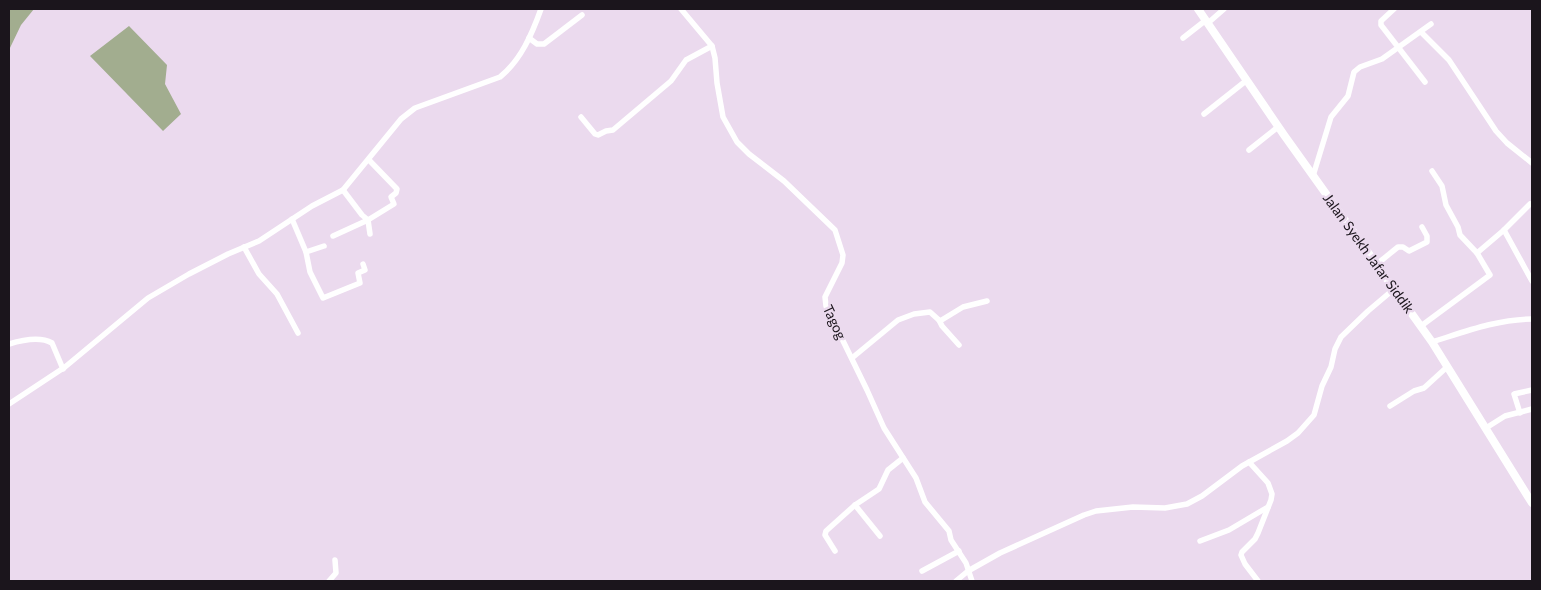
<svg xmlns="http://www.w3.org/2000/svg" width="1541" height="590" viewBox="0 0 1541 590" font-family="Lato,sans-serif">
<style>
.forest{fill:#a2ad8f}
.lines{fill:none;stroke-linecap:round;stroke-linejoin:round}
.street{stroke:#fff;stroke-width:5.5}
.secondary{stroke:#fff;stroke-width:8}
.labels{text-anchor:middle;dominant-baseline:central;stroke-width:5;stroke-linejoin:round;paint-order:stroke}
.street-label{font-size:14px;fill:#1b151c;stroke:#ebdaee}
</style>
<rect width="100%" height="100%" fill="#ebdaee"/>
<g class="forest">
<path d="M 9,9 L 34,9 L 21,25 L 9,50 Z"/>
<path d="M 129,26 L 167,65 L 165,84 L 181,114 L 163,131 L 90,56 Z"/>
</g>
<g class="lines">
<g class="street">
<path d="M 681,9 L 712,46 L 715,58 L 717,83 L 723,117 L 737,142 L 749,154 L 784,181 L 835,230 L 843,255 L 842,263 L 825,297 L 826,306 L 867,390 L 884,428 L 916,478 L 925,502 L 949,531 L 951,540 L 966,563 L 972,581"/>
<path d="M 1394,9 L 1381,21 L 1381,25 L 1425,82"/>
<path d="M 1208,23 L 1224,9"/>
<path d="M 1421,32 L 1449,60 L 1496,131 L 1507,143 L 1532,163"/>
<path d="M 529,38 L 537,44 L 544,44 L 582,15"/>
<path d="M 1183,38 L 1206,20"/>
<path d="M 1204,114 L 1247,80"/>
<path d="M 581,117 L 595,134 L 598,135 L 606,131 L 613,130 L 671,81 L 686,60 L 712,46"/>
<path d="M 1249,150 L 1278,127"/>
<path d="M 1313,176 L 1331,117 L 1348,96 L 1354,72 L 1360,67 L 1382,59 L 1431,24"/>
<path d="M 343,190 L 362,215 L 368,220 L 370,234"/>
<path d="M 292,219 L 306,252 L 310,272 L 323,298 L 360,283 L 358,273 L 365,270 L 363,264"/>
<path d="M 1504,230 L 1532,281"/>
<path d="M 333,236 L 368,220 L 394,204 L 391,197 L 396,193 L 397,189 L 369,160"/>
<path d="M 244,247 L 259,274 L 277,294 L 298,333"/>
<path d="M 306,252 L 324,246"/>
<path d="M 1477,253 L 1504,230 L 1530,204"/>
<path d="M 1377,264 L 1398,247 L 1403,247 L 1409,251 L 1427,242 L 1427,236 L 1422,227"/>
<path d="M 939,320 L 942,326 L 959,345"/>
<path d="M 1421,326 L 1490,275 L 1477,253 L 1460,235 L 1458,227 L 1446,205 L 1442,186 L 1432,171"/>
<path d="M 1432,342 C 1464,332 1498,319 1532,319"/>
<path d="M 9,344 C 22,340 40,336 52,343 L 63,369"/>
<path d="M 852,358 L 898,320 L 914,314 L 930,312 L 940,321 L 963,307 L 987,301"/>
<path d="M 9,404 L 65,367 L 148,298 L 189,274 L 228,254 L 259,241 L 312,206 L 343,190 L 401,119 L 415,108 L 500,77 C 521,60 532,34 541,9"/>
<path d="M 1390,406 L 1414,391 L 1424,388 L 1447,367"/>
<path d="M 1520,413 L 1514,394 L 1532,390"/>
<path d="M 1486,428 L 1505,416 L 1532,409"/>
<path d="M 1249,462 L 1268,483 L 1272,494 L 1271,500 L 1258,533 L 1255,539 L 1242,552 L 1241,555 L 1245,564 L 1258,581"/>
<path d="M 855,505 L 880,536"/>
<path d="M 1200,541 L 1229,530 L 1268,507"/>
<path d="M 835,551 L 825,535 L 826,531 L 855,505 L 879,489 L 888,470 L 903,458"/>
<path d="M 922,571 L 959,551"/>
<path d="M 329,581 L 336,573 L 335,560"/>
<path d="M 956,581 L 968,571 L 1000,553 L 1084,515 L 1096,511 L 1133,507 L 1165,508 L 1187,504 L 1202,496 L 1242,466 L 1287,441 L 1298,433 L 1314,415 L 1322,386 L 1331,367 L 1335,349 L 1341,337 L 1368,311 L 1394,289"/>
</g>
<path class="secondary" d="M 1198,9 L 1284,135 L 1432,342 L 1532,503"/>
</g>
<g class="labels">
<g class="street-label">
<text transform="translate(1369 253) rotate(54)">Jalan Syekh Jafar Siddik</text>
<text transform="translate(835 322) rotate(65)">Tagog</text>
</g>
</g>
<rect width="1541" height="590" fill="none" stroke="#1b151c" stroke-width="20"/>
</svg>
